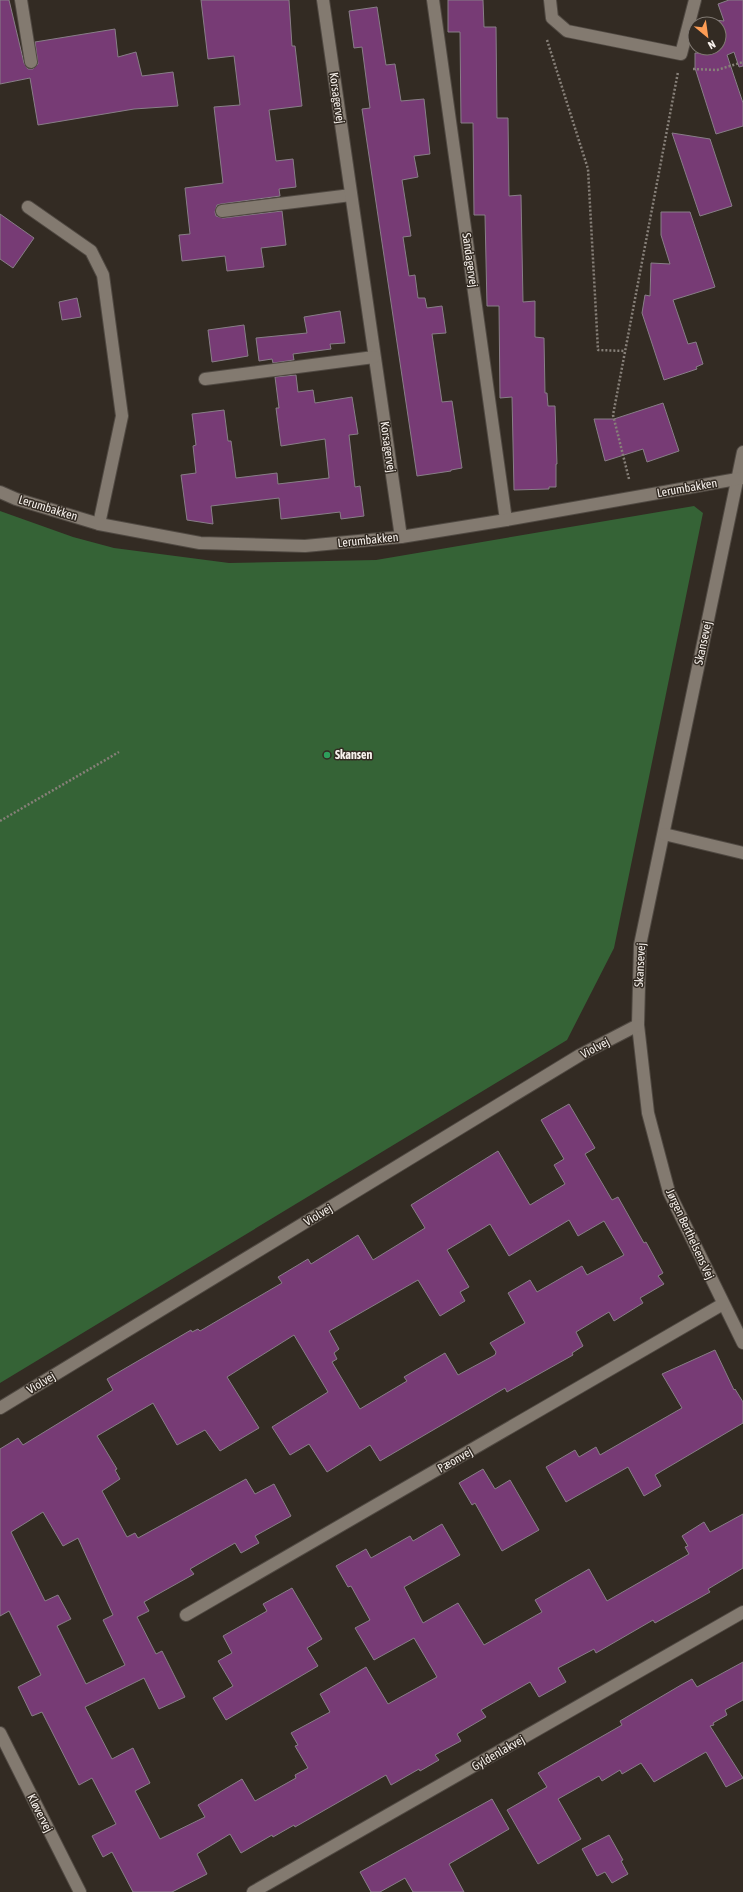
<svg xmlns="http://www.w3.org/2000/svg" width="743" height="1892" viewBox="0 0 743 1892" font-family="'Asap Condensed',sans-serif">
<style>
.green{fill:#356336}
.building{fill:#773b75;stroke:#887e87;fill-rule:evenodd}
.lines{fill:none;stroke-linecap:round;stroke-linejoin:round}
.lane-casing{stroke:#504942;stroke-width:14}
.street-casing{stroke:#504942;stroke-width:14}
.path{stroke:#878079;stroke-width:2.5;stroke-dasharray:2 2;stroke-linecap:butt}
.lane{stroke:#837a70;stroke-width:12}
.street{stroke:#837a70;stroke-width:12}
.leisure-dot{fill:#2e9e5b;stroke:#332b23;stroke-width:1.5}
.labels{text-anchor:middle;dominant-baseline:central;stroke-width:3;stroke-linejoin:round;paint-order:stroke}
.street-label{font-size:12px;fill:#f7f1ec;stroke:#332b23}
.poi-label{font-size:12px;font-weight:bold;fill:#f7f1ec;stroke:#332b23;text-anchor:start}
</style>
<rect width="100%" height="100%" fill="#332b23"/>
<path class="green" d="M 694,506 L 703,513 L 614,948 L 567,1040 L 0,1383 L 0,511 L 73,537 L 114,548 L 229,563 L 376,560 Z"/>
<g class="building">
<path d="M 0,0 L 9,0 L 24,63 L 28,69 L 33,69 L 38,64 L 35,42 L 115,29 L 118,57 L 136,52 L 142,76 L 173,72 L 178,106 L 134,109 L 38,125 L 30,78 L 0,84 Z"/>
<path d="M 201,0 L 289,0 L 292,46 L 295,46 L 302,106 L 269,110 L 276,161 L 293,159 L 296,187 L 279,189 L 280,196 L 221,204 L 217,205 L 215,212 L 216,216 L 223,218 L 282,211 L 286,245 L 261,248 L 264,267 L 227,271 L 225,256 L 182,261 L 179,235 L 190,234 L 185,188 L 223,183 L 214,107 L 240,105 L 234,56 L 208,59 Z"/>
<path d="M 448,0 L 483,0 L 484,27 L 496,27 L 497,118 L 508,118 L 509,196 L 521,195 L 523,302 L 535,301 L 535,337 L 544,338 L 545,393 L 547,393 L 548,406 L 555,406 L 557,464 L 556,464 L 556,487 L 549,487 L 549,489 L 514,490 L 512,397 L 500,398 L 499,306 L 487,306 L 485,215 L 474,215 L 473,123 L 461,123 L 460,32 L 448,32 Z"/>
<path d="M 729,0 L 743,0 L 743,66 L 739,67 L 734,52 L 727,55 L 743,103 L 743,126 L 716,134 L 695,68 L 695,53 L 699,53 L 700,48 L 719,48 L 719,24 L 703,24 L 704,19 L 724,21 L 718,4 Z"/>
<path d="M 377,7 L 386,65 L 395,64 L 401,101 L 424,99 L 430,154 L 414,156 L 418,177 L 402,180 L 411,236 L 403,237 L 409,276 L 415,275 L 418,298 L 425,298 L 427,308 L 442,306 L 446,333 L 432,334 L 442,402 L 452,401 L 462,468 L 451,470 L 451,471 L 417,476 L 362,109 L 370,108 L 362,47 L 354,48 L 349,11 Z"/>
<path d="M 672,133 L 710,139 L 732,206 L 700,216 Z"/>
<path d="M 661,212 L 690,212 L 715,287 L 673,300 L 688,344 L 696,342 L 703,364 L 696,367 L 697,369 L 664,380 L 642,313 L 645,295 L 650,296 L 651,263 L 670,264 L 661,235 Z"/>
<path d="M 0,214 L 34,238 L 13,268 L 0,259 Z"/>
<path d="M 77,298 L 81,317 L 62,320 L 59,302 Z"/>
<path d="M 340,311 L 345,343 L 330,344 L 331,349 L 293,354 L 294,360 L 273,363 L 272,359 L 259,361 L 256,338 L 307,333 L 304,317 Z"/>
<path d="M 244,325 L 248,356 L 212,362 L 208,330 Z"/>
<path d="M 296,375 L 298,392 L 313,390 L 315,403 L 352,397 L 358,434 L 349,435 L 355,487 L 360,486 L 364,516 L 341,519 L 340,512 L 281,519 L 279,498 L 211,506 L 213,524 L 187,520 L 181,475 L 196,473 L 193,446 L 196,445 L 192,414 L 224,410 L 228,441 L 231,441 L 236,478 L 277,473 L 278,484 L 329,478 L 325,439 L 281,446 L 276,408 L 279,408 L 275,377 Z"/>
<path d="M 663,403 L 679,451 L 647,462 L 643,449 L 605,461 L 594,419 L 614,419 Z"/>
<path d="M 569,1104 L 595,1148 L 585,1154 L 612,1200 L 618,1197 L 644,1243 L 646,1242 L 663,1273 L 658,1276 L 664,1284 L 640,1298 L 643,1303 L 614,1321 L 609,1312 L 576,1332 L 583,1346 L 572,1353 L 573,1355 L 507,1392 L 505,1388 L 380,1461 L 370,1445 L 327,1472 L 309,1444 L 290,1455 L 272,1427 L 328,1392 L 294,1335 L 227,1377 L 259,1428 L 220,1451 L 205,1430 L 177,1445 L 153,1403 L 97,1436 L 117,1469 L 115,1470 L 120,1479 L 102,1491 L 127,1537 L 135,1533 L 138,1538 L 246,1479 L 255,1494 L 274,1484 L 291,1516 L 255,1536 L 259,1543 L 241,1553 L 235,1543 L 190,1569 L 194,1574 L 144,1602 L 149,1611 L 137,1617 L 156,1654 L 162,1651 L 185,1697 L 159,1709 L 144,1678 L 85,1707 L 112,1759 L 133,1748 L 150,1783 L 135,1791 L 160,1839 L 205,1817 L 198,1805 L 242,1779 L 255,1801 L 296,1778 L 295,1775 L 308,1768 L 295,1746 L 298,1745 L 291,1733 L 330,1712 L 320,1694 L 366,1667 L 388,1704 L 437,1677 L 414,1638 L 374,1660 L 355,1628 L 370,1620 L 351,1586 L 348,1587 L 336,1566 L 366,1549 L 371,1558 L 410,1536 L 413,1541 L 442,1524 L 460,1555 L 404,1587 L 423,1623 L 458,1603 L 484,1645 L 542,1612 L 535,1600 L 589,1569 L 607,1601 L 689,1554 L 685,1547 L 688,1546 L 682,1536 L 704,1522 L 710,1532 L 743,1514 L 743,1568 L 708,1589 L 710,1592 L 655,1623 L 653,1620 L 596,1653 L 594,1649 L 558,1668 L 566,1682 L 539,1697 L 530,1682 L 481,1710 L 486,1717 L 457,1734 L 461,1741 L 435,1755 L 439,1760 L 420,1771 L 419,1769 L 391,1785 L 386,1775 L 295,1827 L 294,1825 L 273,1837 L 272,1835 L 241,1853 L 230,1834 L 197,1854 L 207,1874 L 172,1892 L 133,1892 L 112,1852 L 103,1857 L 92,1836 L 116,1824 L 92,1778 L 79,1785 L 42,1712 L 32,1716 L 18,1687 L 41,1675 L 9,1611 L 0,1616 L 0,1449 L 18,1438 L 23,1445 L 113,1390 L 107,1379 L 191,1330 L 192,1332 L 198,1329 L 200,1331 L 282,1283 L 278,1277 L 308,1259 L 311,1264 L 358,1235 L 373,1260 L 425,1228 L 411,1205 L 498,1151 L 530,1205 L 565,1184 L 554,1165 L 564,1159 L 541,1120 ZM 569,1220 L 578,1236 L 604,1221 L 624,1255 L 587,1275 L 582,1266 L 537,1292 L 530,1280 L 508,1293 L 525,1323 L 490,1343 L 496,1352 L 495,1355 L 458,1375 L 445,1353 L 404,1377 L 407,1381 L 360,1409 L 332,1362 L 337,1359 L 334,1353 L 339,1349 L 329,1331 L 418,1280 L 440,1316 L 465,1301 L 460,1292 L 469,1287 L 447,1250 L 490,1224 L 509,1256 ZM 43,1512 L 63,1546 L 78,1538 L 113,1615 L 103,1620 L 125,1665 L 86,1684 L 57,1626 L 71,1619 L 58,1595 L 45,1601 L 11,1532 Z"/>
<path d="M 715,1350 L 734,1390 L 735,1389 L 743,1402 L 743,1423 L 655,1475 L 661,1486 L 644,1496 L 628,1467 L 566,1502 L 546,1467 L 575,1450 L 579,1457 L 596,1447 L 600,1455 L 682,1408 L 662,1374 Z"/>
<path d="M 483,1469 L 495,1489 L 510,1480 L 539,1530 L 502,1551 L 475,1503 L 472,1505 L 459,1483 Z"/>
<path d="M 292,1588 L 322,1639 L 307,1648 L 318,1666 L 226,1720 L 213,1698 L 233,1686 L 218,1661 L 232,1653 L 223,1636 L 267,1611 L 263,1604 Z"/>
<path d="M 743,1662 L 743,1700 L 725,1710 L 727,1715 L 713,1723 L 714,1725 L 710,1726 L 743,1778 L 726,1787 L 706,1752 L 654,1782 L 641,1763 L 622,1774 L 620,1770 L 602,1781 L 599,1776 L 558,1799 L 581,1839 L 538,1864 L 507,1810 L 547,1787 L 538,1773 L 622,1725 L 620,1721 L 681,1685 L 692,1679 L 697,1687 Z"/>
<path d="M 492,1799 L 509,1829 L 449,1864 L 464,1892 L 413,1892 L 405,1878 L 380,1892 L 371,1892 L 360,1872 Z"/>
<path d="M 609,1835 L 623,1860 L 621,1861 L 628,1874 L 612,1883 L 605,1872 L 597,1876 L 582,1849 Z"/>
</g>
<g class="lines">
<defs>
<g id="lane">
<path d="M 550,0 L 552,18 L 567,31 L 681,54 L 695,0"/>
<path d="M 28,207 L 91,251 L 103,275 L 122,416 L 99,524"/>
<path d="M 222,211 L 351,195"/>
</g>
<g id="street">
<path d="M 21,0 L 31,62"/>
<path d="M 323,0 L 401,537"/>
<path d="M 433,0 L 506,520"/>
<path d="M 205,379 L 374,357"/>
<path d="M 743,452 L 640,945 L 638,1025 L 648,1113 L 669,1192 L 743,1343"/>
<path d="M 0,492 L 16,499 L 99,524 L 200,543 L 305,546 L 401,537 L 506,520 L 743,478"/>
<path d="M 664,834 L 743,853"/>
<path d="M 0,1408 L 580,1055 L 638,1025"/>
<path d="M 186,1615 L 723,1304"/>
<path d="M 0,1733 L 80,1892"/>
<path d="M 253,1892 L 743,1612"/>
</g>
</defs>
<use href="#lane" class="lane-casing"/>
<use href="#street" class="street-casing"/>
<g class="path">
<path d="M 547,40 L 588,169 L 598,350 L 625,351"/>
<path d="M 693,69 L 717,70 L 743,62"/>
<path d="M 629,479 L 613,415 L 678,72"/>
<path d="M 0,821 L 119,752"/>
</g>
<use href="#lane" class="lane"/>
<use href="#street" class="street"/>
</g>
<circle class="leisure-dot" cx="327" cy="755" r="4"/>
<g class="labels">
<g class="street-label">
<text transform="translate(337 98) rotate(82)">Korsagervej</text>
<text transform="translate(470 260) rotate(82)">Sandagervej</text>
<text transform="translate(388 447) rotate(82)">Korsagervej</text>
<text transform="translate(687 488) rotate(-10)">Lerumbakken</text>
<text transform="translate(48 508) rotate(17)">Lerumbakken</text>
<text transform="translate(368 540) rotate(-6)">Lerumbakken</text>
<text transform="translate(703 643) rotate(-78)">Skansevej</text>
<text transform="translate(640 965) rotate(-87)">Skansevej</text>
<text transform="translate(595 1048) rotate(-28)">Violvej</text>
<text transform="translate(318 1215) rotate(-31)">Violvej</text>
<text transform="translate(690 1234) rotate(65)">Jørgen Berthelsens Vej</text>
<text transform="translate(41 1383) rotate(-31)">Violvej</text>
<text transform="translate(455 1460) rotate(-30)">Pæonvej</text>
<text transform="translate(498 1753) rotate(-30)">Gyldenlakvej</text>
<text transform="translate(40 1813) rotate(63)">Kløvervej</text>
</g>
<g class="poi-label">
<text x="335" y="755">Skansen</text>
</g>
</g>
<g transform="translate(707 36) rotate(151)"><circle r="19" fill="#332b23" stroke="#817a73"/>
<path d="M0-3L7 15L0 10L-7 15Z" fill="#fd9d55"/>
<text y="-6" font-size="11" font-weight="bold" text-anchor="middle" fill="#f7f1ec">N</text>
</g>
</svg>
